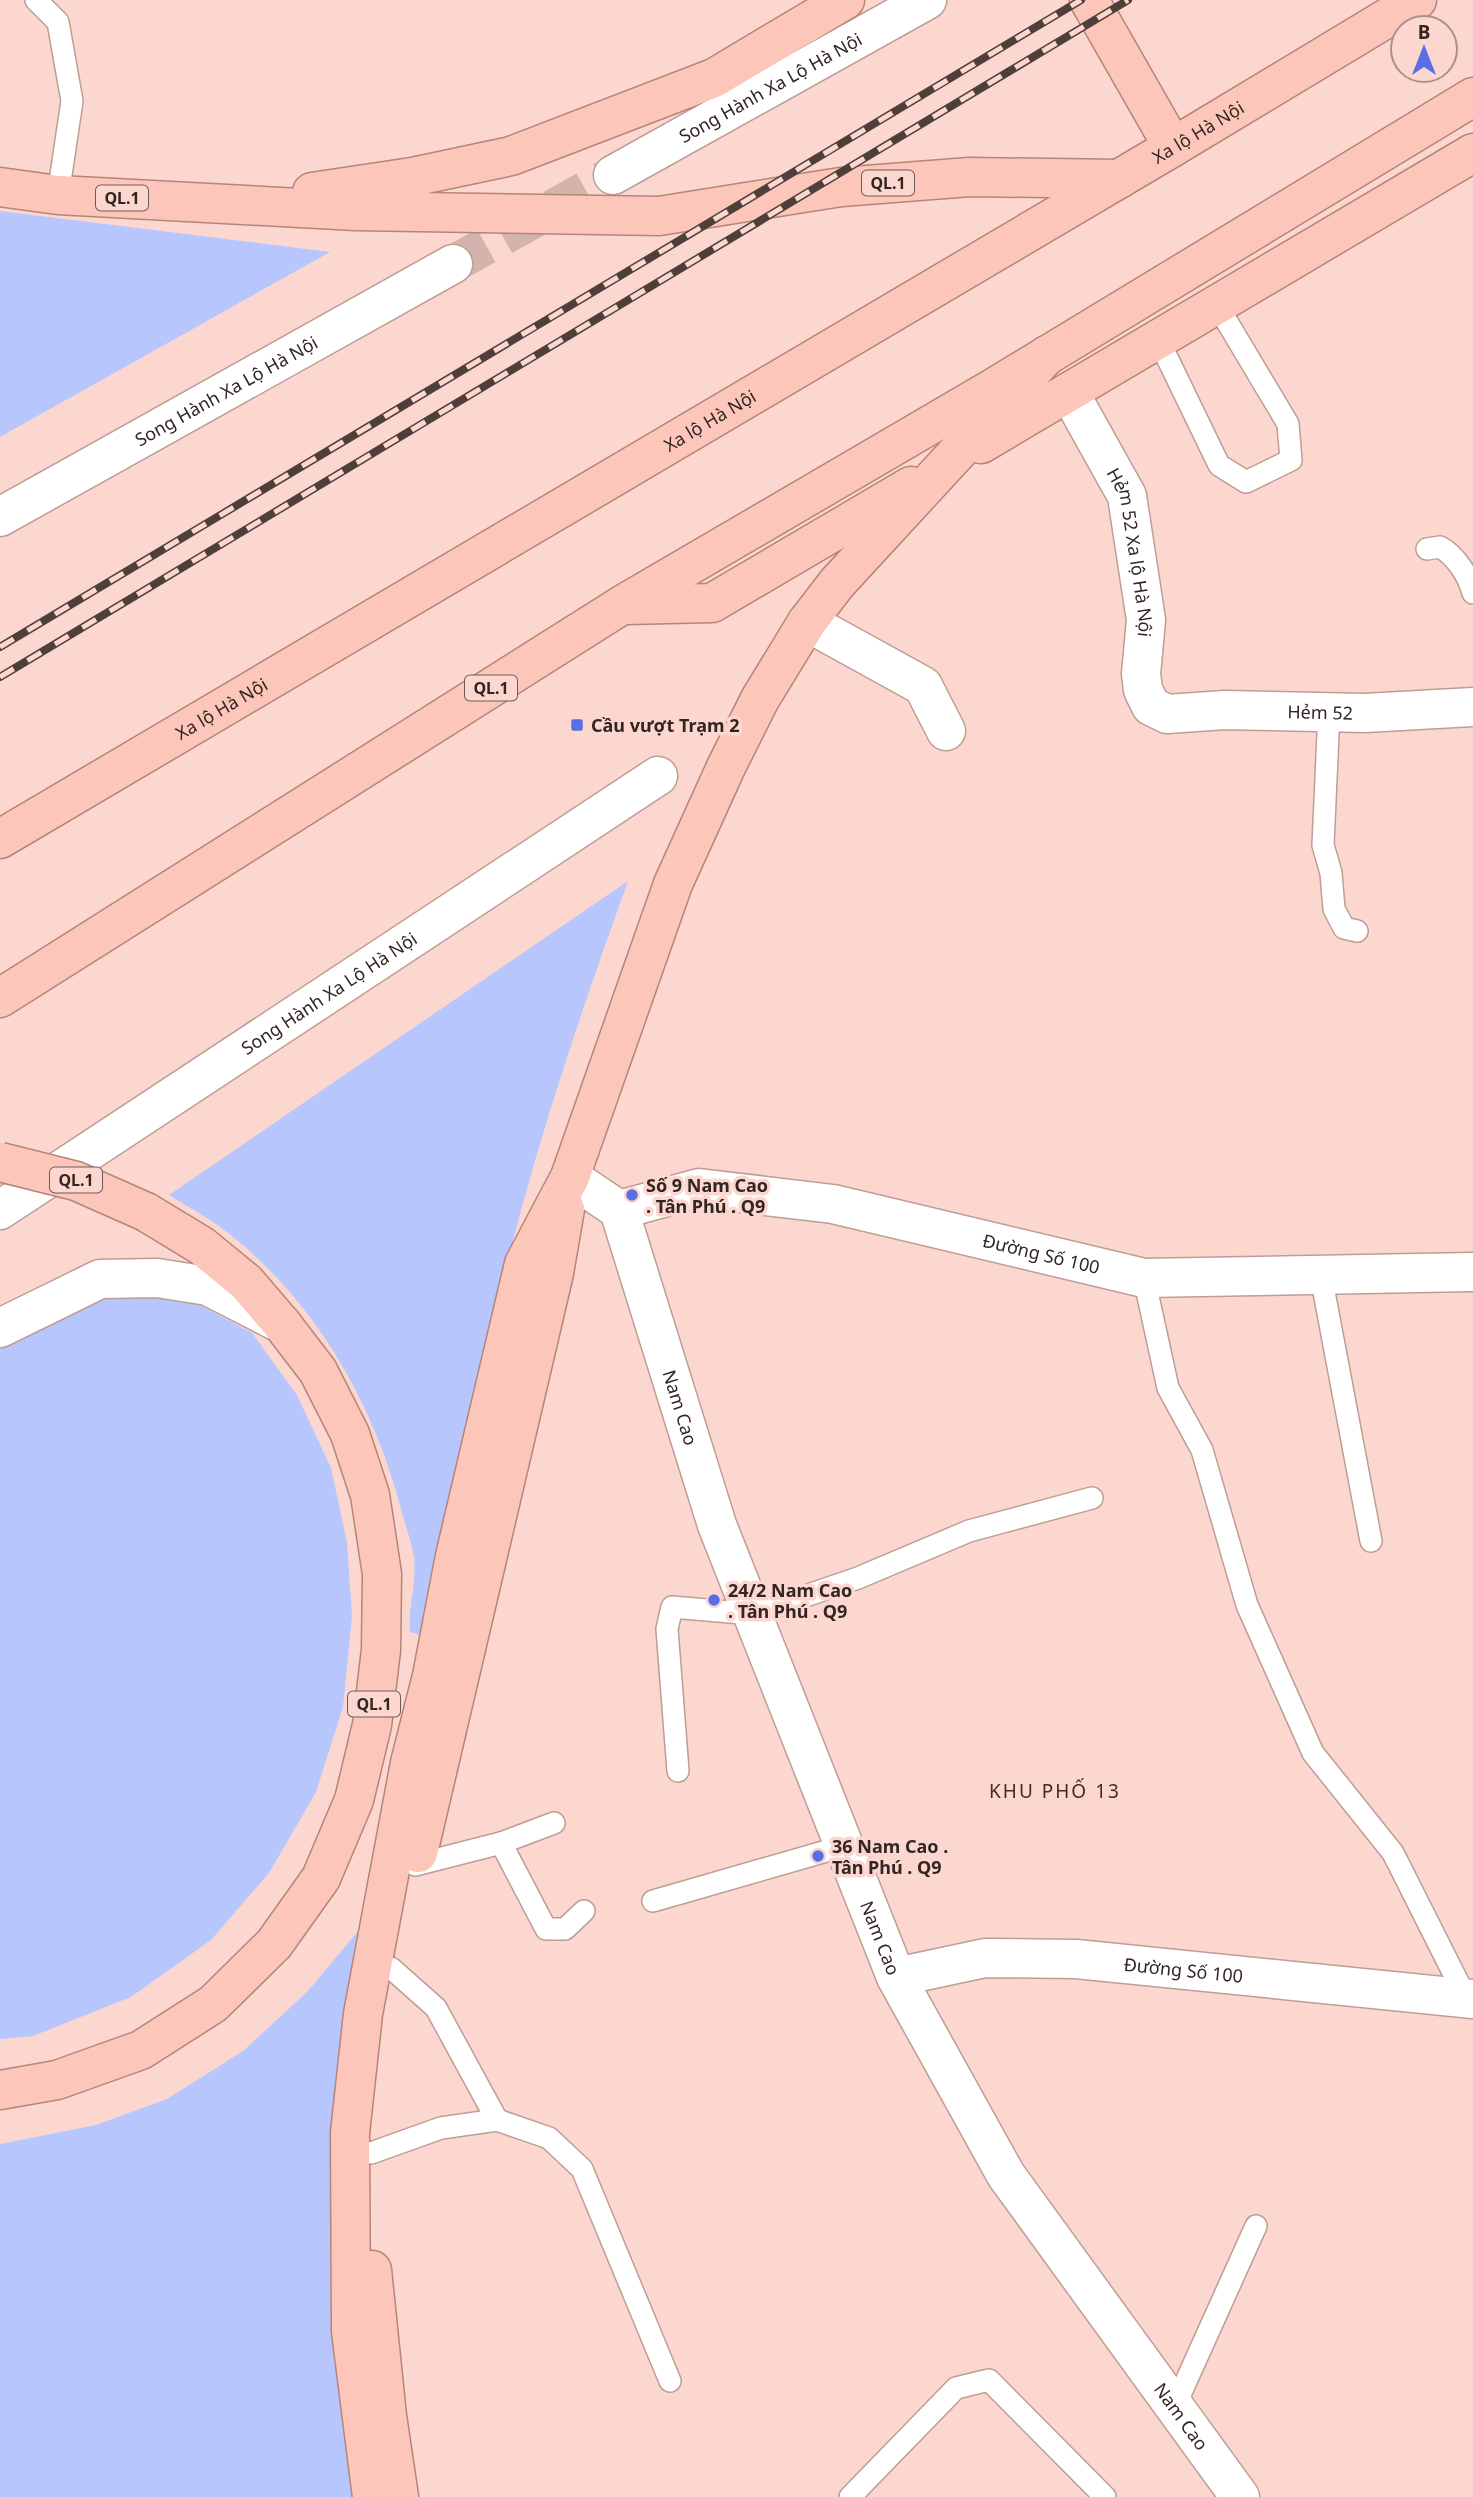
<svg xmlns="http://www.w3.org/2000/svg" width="1473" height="2497" viewBox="0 0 1473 2497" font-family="'Noto Sans',sans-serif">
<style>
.green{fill:#b7c7fe}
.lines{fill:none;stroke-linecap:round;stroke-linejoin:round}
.secondary-tunnel{stroke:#d3b4ac;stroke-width:38;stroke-dasharray:38 19;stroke-linecap:butt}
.service-casing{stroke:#be9d95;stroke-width:24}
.minor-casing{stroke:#be9d95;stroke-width:41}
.tertiary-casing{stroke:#be9d95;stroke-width:41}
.secondary-casing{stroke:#be9d95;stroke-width:41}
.trunk-casing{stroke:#b58579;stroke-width:41}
.service{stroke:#fff;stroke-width:21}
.minor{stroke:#fff;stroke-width:38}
.tertiary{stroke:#fff;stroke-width:38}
.secondary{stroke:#fff;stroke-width:38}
.trunk{stroke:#fcc6ba;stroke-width:38}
.rail-casing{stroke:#4f3f3a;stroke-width:8}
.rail{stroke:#fbd7cf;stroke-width:5;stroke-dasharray:16;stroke-linecap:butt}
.trunk-bridge-casing{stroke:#b58579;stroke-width:41;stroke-linecap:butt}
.trunk-bridge{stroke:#fcc6ba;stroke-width:38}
.poi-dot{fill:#586ee4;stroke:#fbd7cf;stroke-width:2.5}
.labels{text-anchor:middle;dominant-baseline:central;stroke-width:7;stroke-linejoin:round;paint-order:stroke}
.shield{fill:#fbd7cf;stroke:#6f5b56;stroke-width:2}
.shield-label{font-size:16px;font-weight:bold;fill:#332622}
.street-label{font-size:18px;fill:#332622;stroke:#fbd7cf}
.poi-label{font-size:18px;font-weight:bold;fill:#332622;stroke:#fbd7cf;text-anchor:start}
.neighbourhood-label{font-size:19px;letter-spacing:2px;fill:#452a24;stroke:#fbd7cf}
</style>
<rect width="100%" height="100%" fill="#fbd7cf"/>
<g class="green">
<path d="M 0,211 L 330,252 L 0,437 Z"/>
<path d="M 628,881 C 590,987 553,1094 523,1203 C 484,1345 454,1491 421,1635 L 410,1632 C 408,1607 417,1582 414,1558 C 412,1544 407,1530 403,1516 C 376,1408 317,1302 227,1232 C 209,1218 188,1207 169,1195 Z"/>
<path d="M 116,1282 L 194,1302 L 252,1333 L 297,1395 L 331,1468 L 347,1542 L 352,1616 L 343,1707 L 316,1792 L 269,1873 L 211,1940 L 131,1997 L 33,2036 L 0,2039 L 0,1346 Z"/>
<path d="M 359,1930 L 336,2125 L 330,2256 L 343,2414 L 357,2497 L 0,2497 L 0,2144 L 96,2125 L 167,2099 L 243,2051 L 307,1992 Z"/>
</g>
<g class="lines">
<path class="secondary-tunnel" d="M 453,264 L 613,175"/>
<defs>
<g id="service">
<path d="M 36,0 L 58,22 L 72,101 L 58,195"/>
<path d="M 1158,339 L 1219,465 L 1246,482 L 1291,460 L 1288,424 L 1217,305"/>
<path d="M 1427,549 L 1440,547 C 1456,556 1468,575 1473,593"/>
<path d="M 1329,712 L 1323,845 L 1331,873 L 1334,909 L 1344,928 L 1357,931"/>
<path d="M 1321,1276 L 1371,1541"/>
<path d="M 1144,1278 L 1168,1388 L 1202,1450 L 1247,1605 L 1313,1753 L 1393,1853 L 1466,1998"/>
<path d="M 678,1771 L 667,1629 L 672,1607 L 753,1614 L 858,1578 L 969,1531 L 1092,1498"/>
<path d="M 501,1843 L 546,1929 L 565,1929 L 584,1911"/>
<path d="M 415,1865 L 501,1843 L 554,1823"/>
<path d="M 653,1901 L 844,1846"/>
<path d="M 391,1968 L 436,2008 L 497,2120"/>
<path d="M 371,2153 L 441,2128 L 497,2120 L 549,2138 L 582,2169 L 670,2381"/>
<path d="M 1174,2408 L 1256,2226"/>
<path d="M 850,2497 L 956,2388 L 989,2380 L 1105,2497"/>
</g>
<g id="minor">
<path id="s1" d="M 1069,392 L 1127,496 L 1146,620 L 1141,674 L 1143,690 L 1151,706 L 1167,714 L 1225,710 L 1365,713 L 1473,707"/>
<path d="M 807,622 L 923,686 L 946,731"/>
<path id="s2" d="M 619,1210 L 699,1188 L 833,1204 L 1144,1278 L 1473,1272"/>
<path id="s3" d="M 896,1977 L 985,1958 L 1076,1959 L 1473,1999"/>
</g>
<g id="tertiary">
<path id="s4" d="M 570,1177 L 619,1210 L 717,1525 L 896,1977 L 1006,2175 L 1240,2497"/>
</g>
<g id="secondary">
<path id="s5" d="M 613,175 L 927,0"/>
<path id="s6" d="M 0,517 L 453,264"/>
<path id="s7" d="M 0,1210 L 658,776"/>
<path d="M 0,1328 L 100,1279 L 157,1278 L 208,1286 L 282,1324"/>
</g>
<g id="trunk">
<path d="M 1089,0 L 1173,147"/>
<path d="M 0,187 L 58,195 L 356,211 L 659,216 L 841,187 L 970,177 L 1119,179"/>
<path d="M 312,192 L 412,177 L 511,156 L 714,78 L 845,0"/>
<path d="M 981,444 L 1473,153"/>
<path d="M 625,605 L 712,603 L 911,486"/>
<path id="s8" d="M 0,839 L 1173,147 L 1417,0"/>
<path d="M 0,998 L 622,605 L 990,390 L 1473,97"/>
<path d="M 418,1853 L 554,1273 L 565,1209"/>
<path d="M 0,2090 L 57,2080 L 141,2050 L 213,2004 L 274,1944 L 321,1878 L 354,1800 L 372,1725 L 381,1650 L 382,1574 L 370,1495 L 350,1434 L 318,1371 L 282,1324 L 246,1282 L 202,1246 L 146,1212"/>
<path d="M 372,2270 L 387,2416 L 399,2497"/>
<path d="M 372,2497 L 351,2331 L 350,2133 L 363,2014 L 410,1763 L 432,1676 L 455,1556 L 524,1264 L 570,1177 L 673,884 L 726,767 L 760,699 L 807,622 L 837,583 L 1047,355"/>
</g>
</defs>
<use href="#service" class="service-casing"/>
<use href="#minor" class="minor-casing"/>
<use href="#tertiary" class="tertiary-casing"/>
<use href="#secondary" class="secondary-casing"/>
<use href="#trunk" class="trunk-casing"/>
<use href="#service" class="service"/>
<use href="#minor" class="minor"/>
<use href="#tertiary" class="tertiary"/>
<use href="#secondary" class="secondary"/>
<use href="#trunk" class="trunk"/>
<defs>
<g id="rail">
<path d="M 0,647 L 1081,0"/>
<path d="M 0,677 L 1128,0"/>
</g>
</defs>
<use href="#rail" class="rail-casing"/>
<use href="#rail" class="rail"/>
<defs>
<path id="trunk-bridge" d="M 0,1162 L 76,1181 L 146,1212"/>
</defs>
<use href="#trunk-bridge" class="trunk-bridge-casing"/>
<use href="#trunk-bridge" class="trunk-bridge"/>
</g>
<g class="poi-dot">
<rect x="570" y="718" width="14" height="14" rx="3.5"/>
<circle cx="632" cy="1195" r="7"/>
<circle cx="714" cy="1600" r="7"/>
<circle cx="818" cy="1856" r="7"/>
</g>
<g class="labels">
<g class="shield">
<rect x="862" y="170.5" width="52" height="25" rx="5"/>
<rect x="96" y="185.5" width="52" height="25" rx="5"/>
<rect x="465" y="675.5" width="52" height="25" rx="5"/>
<rect x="50" y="1167.5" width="52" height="25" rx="5"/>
<rect x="348" y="1691.5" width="52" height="25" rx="5"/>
</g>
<g class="shield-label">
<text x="888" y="183">QL.1</text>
<text x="122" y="198">QL.1</text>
<text x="491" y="688">QL.1</text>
<text x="76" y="1180">QL.1</text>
<text x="374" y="1704">QL.1</text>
</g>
<g class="street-label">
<text stroke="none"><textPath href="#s5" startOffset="180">Song Hành Xa Lộ Hà Nội</textPath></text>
<text stroke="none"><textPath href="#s8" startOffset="1391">Xa lộ Hà Nội</textPath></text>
<text stroke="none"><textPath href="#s6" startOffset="259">Song Hành Xa Lộ Hà Nội</textPath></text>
<text stroke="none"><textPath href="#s8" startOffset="824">Xa lộ Hà Nội</textPath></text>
<text stroke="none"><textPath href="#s1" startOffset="175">Hẻm 52 Xa lộ Hà Nội</textPath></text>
<text stroke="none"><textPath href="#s8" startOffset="257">Xa lộ Hà Nội</textPath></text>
<text stroke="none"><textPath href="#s1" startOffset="504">Hẻm 52</textPath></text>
<text stroke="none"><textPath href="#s7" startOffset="394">Song Hành Xa Lộ Hà Nội</textPath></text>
<text stroke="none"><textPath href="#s2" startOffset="432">Đường Số 100</textPath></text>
<text stroke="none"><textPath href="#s4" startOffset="266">Nam Cao</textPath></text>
<text stroke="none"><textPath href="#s4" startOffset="833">Nam Cao</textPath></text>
<text stroke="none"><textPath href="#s3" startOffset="290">Đường Số 100</textPath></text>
<text stroke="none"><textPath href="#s4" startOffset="1400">Nam Cao</textPath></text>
</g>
<g class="poi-label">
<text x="591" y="725">Cầu vượt Trạm 2</text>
<text x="646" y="1185">Số 9 Nam Cao<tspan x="646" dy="21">. Tân Phú . Q9</tspan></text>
<text x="728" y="1590">24/2 Nam Cao<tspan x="728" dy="21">. Tân Phú . Q9</tspan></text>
<text x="832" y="1846">36 Nam Cao .<tspan x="832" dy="21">Tân Phú . Q9</tspan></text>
</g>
<g class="neighbourhood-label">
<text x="1055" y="1791">KHU PHỐ 13</text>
</g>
</g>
<g transform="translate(1424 49)"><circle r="33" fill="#fbd7cf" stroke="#ab908a" stroke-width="2"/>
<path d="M0-5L12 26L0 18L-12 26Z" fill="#586ee4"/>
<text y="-10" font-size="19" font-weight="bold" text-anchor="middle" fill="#332622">B</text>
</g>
</svg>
